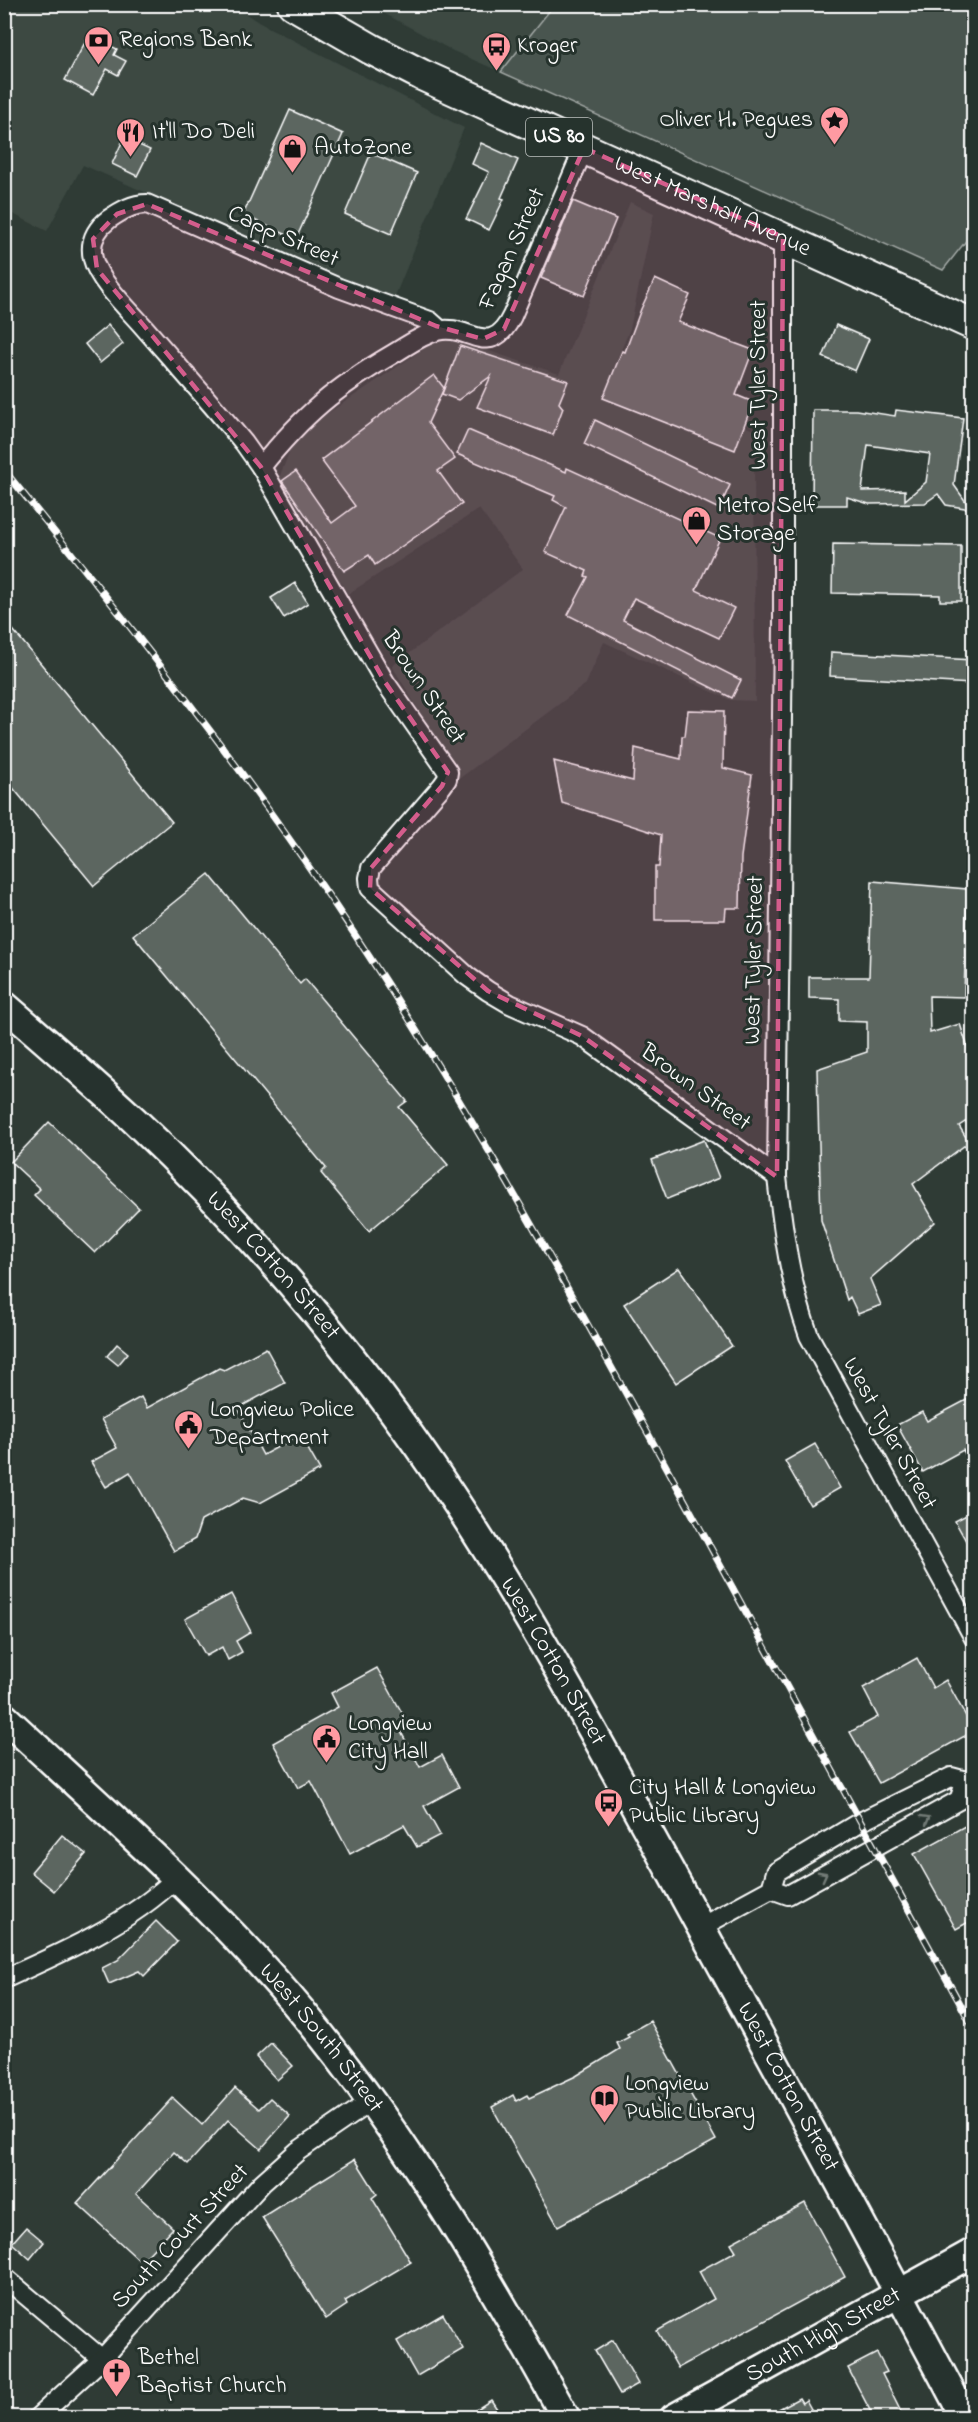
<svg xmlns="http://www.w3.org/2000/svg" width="978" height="2422" viewBox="0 0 978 2422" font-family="'Indie Flower',sans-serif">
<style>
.built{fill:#3c4842}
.green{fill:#4a544f;stroke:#a4aaa7;stroke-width:1.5}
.building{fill:#5b6661;stroke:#fff;stroke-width:1.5;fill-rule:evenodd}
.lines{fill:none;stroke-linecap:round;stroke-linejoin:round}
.street-casing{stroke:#fff;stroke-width:22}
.secondary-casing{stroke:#fff;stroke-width:32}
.primary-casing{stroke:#fff;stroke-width:34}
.street{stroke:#26332d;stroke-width:18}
.secondary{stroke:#26332d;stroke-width:27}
.primary{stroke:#26332d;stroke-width:30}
.rail-casing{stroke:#fff;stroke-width:7}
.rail{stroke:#26332d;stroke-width:4.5;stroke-dasharray:14;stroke-linecap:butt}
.oneway{stroke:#727a76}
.marked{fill:#d45d8c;fill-opacity:0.2;stroke:#d45d8c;stroke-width:4.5;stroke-dasharray:12 8;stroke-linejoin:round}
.labels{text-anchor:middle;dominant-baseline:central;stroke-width:6;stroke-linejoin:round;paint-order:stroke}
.shield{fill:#26332d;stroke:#bec2c0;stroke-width:1.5}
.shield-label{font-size:22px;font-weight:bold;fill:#fff}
.poi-label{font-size:24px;fill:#fff;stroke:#26332d;text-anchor:start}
.street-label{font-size:24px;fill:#fff;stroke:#26332d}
</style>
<rect width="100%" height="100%" fill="#2f3b35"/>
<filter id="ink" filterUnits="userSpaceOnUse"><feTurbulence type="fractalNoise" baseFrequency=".0167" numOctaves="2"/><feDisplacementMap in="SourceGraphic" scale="12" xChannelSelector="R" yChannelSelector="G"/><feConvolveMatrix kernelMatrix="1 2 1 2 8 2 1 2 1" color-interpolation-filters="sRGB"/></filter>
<g filter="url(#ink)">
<g class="built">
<path d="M 4,5 L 232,5 L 260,23 L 464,128 L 393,301 L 83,165 L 47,231 L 5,210 Z"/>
<path d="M 369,5 L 554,5 L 501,72 L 453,51 Z"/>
<path d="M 630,202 L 654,213 L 630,329 L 611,374 L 754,430 L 755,701 L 730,700 L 604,642 L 586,684 L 460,778 L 392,666 L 523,569 L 479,509 L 348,594 L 278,480 L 297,434 L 443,336 L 559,374 Z"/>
</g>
<path class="green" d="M 554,5 L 973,5 L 973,232 L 943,270 L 501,72 Z"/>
<g class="building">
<path d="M 89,35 L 117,49 L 114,55 L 126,61 L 118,75 L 107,69 L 93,95 L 65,80 Z"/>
<path d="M 290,110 L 343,134 L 296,239 L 243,215 Z"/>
<path d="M 124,138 L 150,150 L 137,176 L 112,164 Z"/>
<path d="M 481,143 L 518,160 L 501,198 L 504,199 L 489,230 L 466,219 L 489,172 L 472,164 Z"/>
<path d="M 371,153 L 417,173 L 391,234 L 345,214 Z"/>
<path d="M 573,201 L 616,219 L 584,296 L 541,278 Z"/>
<path d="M 655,279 L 690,295 L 678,322 L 753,350 L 736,395 L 753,402 L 735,450 L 603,398 L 622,351 L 625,352 L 641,309 Z"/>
<path d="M 108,325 L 123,344 L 100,363 L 85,344 Z"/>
<path d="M 836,325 L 869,339 L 855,371 L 823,357 Z"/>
<path d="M 460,346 L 568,381 L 559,403 L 563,408 L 553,435 L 477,407 L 491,376 L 458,400 L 442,394 Z"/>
<path d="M 434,375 L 444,388 L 428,423 L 455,459 L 438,471 L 462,504 L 375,565 L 369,555 L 344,571 L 282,481 L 296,471 L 332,523 L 355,506 L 321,460 Z"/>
<path d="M 813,410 L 856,410 L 895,416 L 896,410 L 963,418 L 954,485 L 971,509 L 946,505 L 938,494 L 925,503 L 869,504 L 847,497 L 847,505 L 812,505 ZM 868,445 L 930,454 L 926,482 L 905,500 L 905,490 L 862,491 Z"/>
<path d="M 595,420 L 730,485 L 719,509 L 584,444 Z"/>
<path d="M 468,430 L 566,472 L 567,468 L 720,538 L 696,590 L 734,608 L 719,638 L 634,598 L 623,620 L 741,680 L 732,698 L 568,615 L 588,577 L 585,576 L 587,571 L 545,552 L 566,507 L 553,500 L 555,496 L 457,454 Z"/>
<path d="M 833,544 L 961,546 L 961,601 L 940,601 L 940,595 L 832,593 Z"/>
<path d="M 295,583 L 308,603 L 284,618 L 271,598 Z"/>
<path d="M 4,619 L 172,822 L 94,886 L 4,777 Z"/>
<path d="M 831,652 L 973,660 L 972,684 L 830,676 Z"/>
<path d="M 688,710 L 724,711 L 723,768 L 752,775 L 741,857 L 740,908 L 726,908 L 725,920 L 655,920 L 655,867 L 659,867 L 661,835 L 562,803 L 554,761 L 633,781 L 635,748 L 681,759 L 682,736 L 685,736 Z"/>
<path d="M 209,874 L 300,984 L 305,979 L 407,1101 L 399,1107 L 448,1165 L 369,1231 L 321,1173 L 326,1168 L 133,935 Z"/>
<path d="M 872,881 L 967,889 L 964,997 L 929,996 L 930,1033 L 960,1024 L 974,1066 L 974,1116 L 959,1126 L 969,1142 L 913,1184 L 935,1222 L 870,1279 L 881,1305 L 858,1314 L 850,1297 L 847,1300 L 821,1220 L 817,1069 L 867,1052 L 867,1022 L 839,1021 L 839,999 L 809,998 L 809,977 L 869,977 Z"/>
<path d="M 49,1122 L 139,1208 L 95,1253 L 34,1195 L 40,1189 L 11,1162 Z"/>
<path d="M 704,1140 L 719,1178 L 667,1199 L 652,1160 Z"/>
<path d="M 679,1268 L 732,1346 L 676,1383 L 624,1304 Z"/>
<path d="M 117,1344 L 128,1353 L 118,1365 L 107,1356 Z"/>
<path d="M 266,1348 L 285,1383 L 238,1408 L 263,1455 L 300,1435 L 320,1470 L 260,1503 L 243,1498 L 201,1521 L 195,1539 L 174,1551 L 130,1472 L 106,1487 L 91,1462 L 117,1448 L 101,1419 L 141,1397 L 147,1408 L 219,1368 L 224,1370 Z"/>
<path d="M 974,1396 L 974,1471 L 963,1450 L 923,1472 L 897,1425 L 922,1412 L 927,1421 Z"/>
<path d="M 815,1444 L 840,1488 L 810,1505 L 785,1461 Z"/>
<path d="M 974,1511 L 974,1555 L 955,1521 Z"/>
<path d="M 231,1594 L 251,1632 L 236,1641 L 242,1652 L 228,1660 L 222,1647 L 206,1656 L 185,1619 Z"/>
<path d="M 917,1658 L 933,1688 L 946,1680 L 974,1731 L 879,1783 L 850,1732 L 878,1717 L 863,1688 Z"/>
<path d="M 377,1668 L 410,1727 L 401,1732 L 420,1767 L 442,1755 L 459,1787 L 424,1806 L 440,1835 L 417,1847 L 404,1825 L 350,1854 L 311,1781 L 298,1788 L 273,1743 L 338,1707 L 331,1693 Z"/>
<path d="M 974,1821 L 974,1919 L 956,1929 L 914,1854 Z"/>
<path d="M 62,1835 L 86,1854 L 54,1891 L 31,1872 Z"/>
<path d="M 156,1921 L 177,1942 L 144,1976 L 139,1971 L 109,1984 L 102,1968 L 118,1960 Z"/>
<path d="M 650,2021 L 716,2140 L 558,2226 L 492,2107 L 513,2095 L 516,2101 L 527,2095 L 529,2098 L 576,2076 L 620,2049 L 617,2043 L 629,2037 L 627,2034 Z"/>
<path d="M 271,2043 L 293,2066 L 277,2080 L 256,2057 Z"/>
<path d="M 235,2088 L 259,2109 L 270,2098 L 290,2116 L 261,2149 L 228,2120 L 188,2164 L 174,2152 L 136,2194 L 173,2228 L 141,2262 L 77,2203 L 173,2098 L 202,2125 Z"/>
<path d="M 355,2159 L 377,2194 L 372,2198 L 411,2262 L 345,2301 L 347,2305 L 326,2319 L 262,2217 Z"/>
<path d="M 805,2203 L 845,2277 L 678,2368 L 657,2331 L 714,2299 L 699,2271 L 736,2251 L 731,2243 Z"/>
<path d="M 26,2227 L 44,2242 L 30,2259 L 12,2243 Z"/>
<path d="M 443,2314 L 463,2349 L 417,2376 L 397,2341 Z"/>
<path d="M 613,2340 L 638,2384 L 620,2394 L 595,2351 Z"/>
<path d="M 877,2353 L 887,2372 L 882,2374 L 904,2418 L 874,2418 L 848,2368 Z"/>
<path d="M 799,2398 L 802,2403 L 806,2400 L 816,2418 L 762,2418 Z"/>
<path d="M 491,2400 L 503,2418 L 463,2418 Z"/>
</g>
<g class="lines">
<defs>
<g id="street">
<path d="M 783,237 L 783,623 L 777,1177 C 783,1231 790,1284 809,1336 L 974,1638"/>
<path d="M 440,330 L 430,321 L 339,288 L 147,204 C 132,204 121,211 109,219 C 96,229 89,242 93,259 C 98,280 127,308 142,325 C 176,364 211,403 244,443 L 261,467 L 385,682 L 448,772 L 447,779 L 442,786 L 371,868 L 369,878 L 370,888 L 467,976 L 488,991 L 510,1004 L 582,1036 L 777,1177"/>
<path d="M 261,467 C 304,414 335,388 393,354 C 407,346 421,335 437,331 C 467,322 490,362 512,316 L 584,148"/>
<path d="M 771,1889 L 788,1895 L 959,1800 L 966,1781"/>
<path d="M 701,1927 L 771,1889 L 776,1872 L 860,1822 L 951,1777 L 966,1781 L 974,1777"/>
<path d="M 4,1979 C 62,1953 130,1923 176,1878"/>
<path d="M 4,2277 L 102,2359"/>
<path d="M 37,2418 L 102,2359 L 262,2183 L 298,2151 L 371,2101"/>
</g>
<g id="secondary">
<path id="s1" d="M 4,1005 C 48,1043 92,1081 134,1120 C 218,1199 296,1285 366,1376 C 485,1529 576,1700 669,1869 C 769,2052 868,2234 965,2418"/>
<path id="s2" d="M 4,1717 C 107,1813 214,1906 304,2014 C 407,2138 488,2277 566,2418"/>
<path id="s3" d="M 674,2418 L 974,2252"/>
</g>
<g id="primary">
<path id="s4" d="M 293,4 L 371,49 L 422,75 L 974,325"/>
</g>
</defs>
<use href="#street" class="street-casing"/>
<use href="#secondary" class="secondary-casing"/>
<use href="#primary" class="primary-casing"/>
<use href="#street" class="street"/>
<use href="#secondary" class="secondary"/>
<use href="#primary" class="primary"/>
<defs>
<path id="rail" d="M 4,470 C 127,621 248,773 355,935 C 471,1110 571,1294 672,1477 C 773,1661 873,1845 974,2029"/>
</defs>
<use href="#rail" class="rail-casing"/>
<use href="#rail" class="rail"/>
</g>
<defs><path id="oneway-chevron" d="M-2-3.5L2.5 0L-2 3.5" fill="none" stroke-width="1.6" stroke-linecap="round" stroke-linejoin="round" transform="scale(1.5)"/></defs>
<g class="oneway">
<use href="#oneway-chevron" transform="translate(926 1819) rotate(-30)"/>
<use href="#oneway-chevron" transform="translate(823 1875) rotate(-28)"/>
</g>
</g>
<path class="marked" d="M 584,148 L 783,237 L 777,1177 L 582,1036 L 488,991 L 370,888 L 371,868 L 442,786 L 448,772 L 385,682 L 261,467 L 97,269 L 93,239 L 117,214 L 147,204 L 436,326 L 483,339 L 504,329 Z"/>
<defs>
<symbol id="bank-pin" viewBox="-11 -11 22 30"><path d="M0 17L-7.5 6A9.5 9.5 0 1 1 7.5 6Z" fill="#ff9aa2" stroke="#26332d"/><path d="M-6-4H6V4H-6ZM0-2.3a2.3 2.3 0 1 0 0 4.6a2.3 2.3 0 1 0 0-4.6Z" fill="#111"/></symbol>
<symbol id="bus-pin" viewBox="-11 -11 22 30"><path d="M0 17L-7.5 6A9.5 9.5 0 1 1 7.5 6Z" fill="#ff9aa2" stroke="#26332d"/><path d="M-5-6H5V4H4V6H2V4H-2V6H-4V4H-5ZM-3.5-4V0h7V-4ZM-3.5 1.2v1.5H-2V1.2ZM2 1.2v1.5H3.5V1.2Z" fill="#111"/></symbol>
<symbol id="sight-pin" viewBox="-11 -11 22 30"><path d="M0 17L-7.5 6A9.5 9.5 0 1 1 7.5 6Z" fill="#ff9aa2" stroke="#26332d"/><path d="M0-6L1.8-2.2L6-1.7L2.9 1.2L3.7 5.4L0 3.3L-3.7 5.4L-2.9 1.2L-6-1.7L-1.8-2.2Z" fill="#111"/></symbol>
<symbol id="restaurant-pin" viewBox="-11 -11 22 30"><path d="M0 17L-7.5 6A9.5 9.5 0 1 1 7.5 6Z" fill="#ff9aa2" stroke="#26332d"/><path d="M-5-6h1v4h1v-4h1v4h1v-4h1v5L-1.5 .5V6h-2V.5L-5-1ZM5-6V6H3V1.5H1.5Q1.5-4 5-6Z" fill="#111"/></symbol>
<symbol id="shop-pin" viewBox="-11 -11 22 30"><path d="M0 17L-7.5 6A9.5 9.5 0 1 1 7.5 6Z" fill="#ff9aa2" stroke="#26332d"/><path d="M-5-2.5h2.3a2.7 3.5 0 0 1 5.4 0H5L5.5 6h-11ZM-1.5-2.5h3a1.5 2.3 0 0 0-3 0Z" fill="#111"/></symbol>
<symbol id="civic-pin" viewBox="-11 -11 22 30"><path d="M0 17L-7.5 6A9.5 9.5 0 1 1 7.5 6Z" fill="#ff9aa2" stroke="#26332d"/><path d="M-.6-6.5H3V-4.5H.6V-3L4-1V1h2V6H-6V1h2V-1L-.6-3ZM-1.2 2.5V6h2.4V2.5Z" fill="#111"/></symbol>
<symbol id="library-pin" viewBox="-11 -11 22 30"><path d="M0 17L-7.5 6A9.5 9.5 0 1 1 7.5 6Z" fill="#ff9aa2" stroke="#26332d"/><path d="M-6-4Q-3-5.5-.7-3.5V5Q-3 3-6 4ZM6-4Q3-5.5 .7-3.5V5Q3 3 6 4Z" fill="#111"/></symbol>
<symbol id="church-pin" viewBox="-11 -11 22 30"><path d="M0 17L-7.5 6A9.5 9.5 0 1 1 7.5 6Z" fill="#ff9aa2" stroke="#26332d"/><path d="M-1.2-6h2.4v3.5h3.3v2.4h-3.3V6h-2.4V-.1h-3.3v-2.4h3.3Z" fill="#111"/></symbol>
</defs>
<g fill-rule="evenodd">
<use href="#bank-pin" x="82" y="24" width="33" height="45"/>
<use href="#bus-pin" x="480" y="30" width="33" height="45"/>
<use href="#sight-pin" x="818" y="104" width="33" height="45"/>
<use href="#restaurant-pin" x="114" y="116" width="33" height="45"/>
<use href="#shop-pin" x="276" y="132" width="33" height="45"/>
<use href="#shop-pin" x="680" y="504" width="33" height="45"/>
<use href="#civic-pin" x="172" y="1408" width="33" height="45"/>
<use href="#civic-pin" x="310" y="1722" width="33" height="45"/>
<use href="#bus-pin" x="592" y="1786" width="33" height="45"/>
<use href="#library-pin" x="588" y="2082" width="33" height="45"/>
<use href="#church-pin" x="100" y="2356" width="33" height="45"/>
</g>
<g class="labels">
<rect class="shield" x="526" y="118" width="66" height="38" rx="4.5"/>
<g class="shield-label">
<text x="559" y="137">US 80</text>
</g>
<g class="poi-label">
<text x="119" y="40">Regions Bank</text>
<text x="517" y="46">Kroger</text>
<text x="813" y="120" text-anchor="end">Oliver H. Pegues</text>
<text x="152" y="132">It'll Do Deli</text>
<text x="314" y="148">AutoZone</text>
<text x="717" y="506">Metro Self<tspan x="717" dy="28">Storage</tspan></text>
<text x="210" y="1410">Longview Police<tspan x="210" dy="28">Department</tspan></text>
<text x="348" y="1724">Longview<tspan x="348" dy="28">City Hall</tspan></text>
<text x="629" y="1788">City Hall &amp; Longview<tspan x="629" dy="28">Public Library</tspan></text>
<text x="625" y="2084">Longview<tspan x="625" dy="28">Public Library</tspan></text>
<text x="138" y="2358">Bethel<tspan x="138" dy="28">Baptist Church</tspan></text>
</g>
<g class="street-label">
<text stroke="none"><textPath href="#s4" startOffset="466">West Marshall Avenue</textPath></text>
<text transform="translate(283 237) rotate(24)">Capp Street</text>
<text transform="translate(513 249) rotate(-66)">Fagan Street</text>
<text transform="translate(759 385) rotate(-90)">West Tyler Street</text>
<text transform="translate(423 688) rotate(56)">Brown Street</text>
<text transform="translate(755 960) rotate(-89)">West Tyler Street</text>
<text transform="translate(695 1088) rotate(36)">Brown Street</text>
<text stroke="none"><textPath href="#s1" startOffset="375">West Cotton Street</textPath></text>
<text transform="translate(889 1434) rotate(61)">West Tyler Street</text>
<text stroke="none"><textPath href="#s1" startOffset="861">West Cotton Street</textPath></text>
<text stroke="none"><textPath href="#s2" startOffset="452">West South Street</textPath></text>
<text stroke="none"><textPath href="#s1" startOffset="1347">West Cotton Street</textPath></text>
<text transform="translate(181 2237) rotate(-47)">South Court Street</text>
<text stroke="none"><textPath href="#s3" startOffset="171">South High Street</textPath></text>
</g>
</g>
<rect width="978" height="2422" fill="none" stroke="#26332d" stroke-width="24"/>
<rect x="12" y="12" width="954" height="2398" fill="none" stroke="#fff" stroke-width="2" filter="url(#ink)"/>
</svg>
